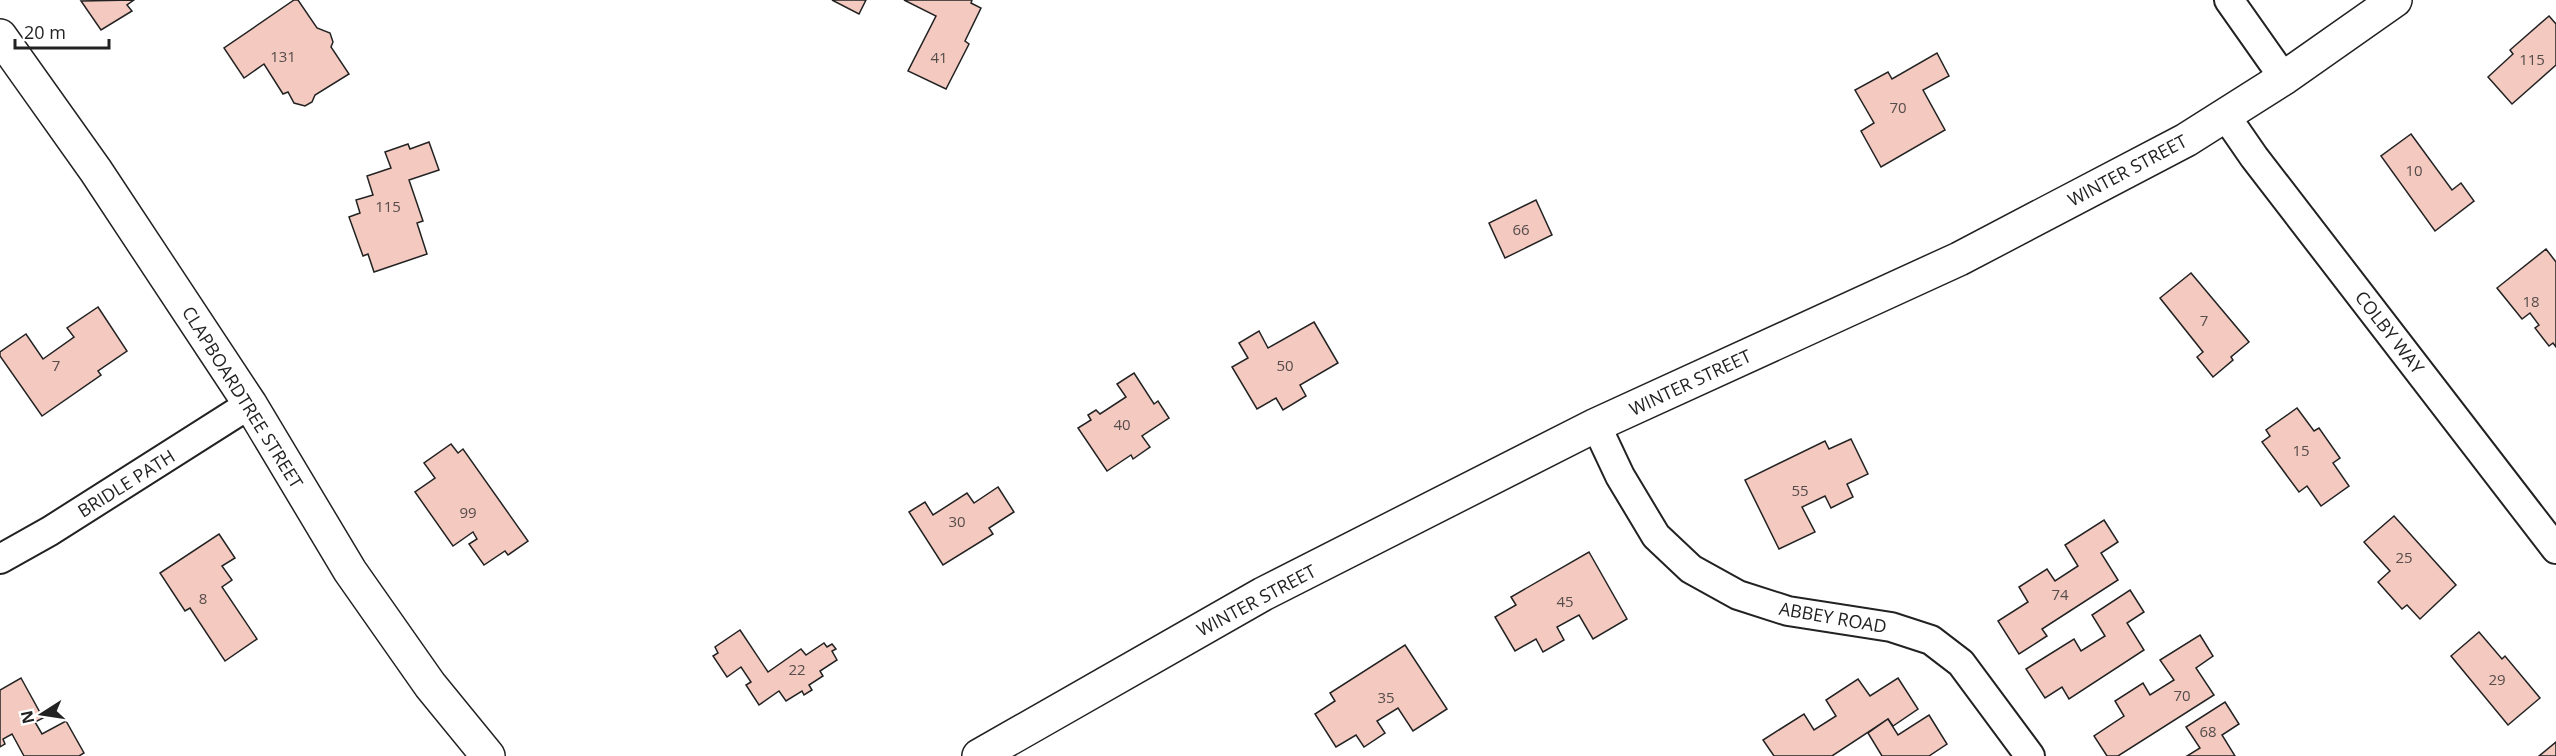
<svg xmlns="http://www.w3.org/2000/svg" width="2556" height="756" viewBox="0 0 2556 756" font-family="'Open Sans',sans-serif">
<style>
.building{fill:#f3c9c0;stroke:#222;stroke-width:1.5}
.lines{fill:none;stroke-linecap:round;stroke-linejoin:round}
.minor-casing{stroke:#222;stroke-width:32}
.tertiary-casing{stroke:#222;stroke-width:36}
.minor{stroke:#fff;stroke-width:28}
.tertiary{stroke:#fff;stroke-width:33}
.labels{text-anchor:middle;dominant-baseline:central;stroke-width:4.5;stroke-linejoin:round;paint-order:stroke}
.number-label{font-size:15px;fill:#564c4a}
.street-label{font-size:18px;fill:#222;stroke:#fff}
</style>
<rect width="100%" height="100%" fill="#fff"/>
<g class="building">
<path d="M 134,0 L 127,5 L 132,11 L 101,30 L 81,1 Z"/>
<path d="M 294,0 L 298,0 L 317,28 L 330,33 L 333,42 L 331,47 L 349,74 L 315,95 L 312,102 L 305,106 L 294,103 L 288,92 L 283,94 L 264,64 L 244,78 L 224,48 Z"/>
<path d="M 832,0 L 866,0 L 859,14 Z"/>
<path d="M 904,0 L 972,0 L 971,3 L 981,8 L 965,41 L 969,44 L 946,89 L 908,71 L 936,16 Z"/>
<path d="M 2549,16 L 2556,24 L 2556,65 L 2512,104 L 2488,77 L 2513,54 L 2510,50 Z"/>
<path d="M 1937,53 L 1949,76 L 1923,90 L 1945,130 L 1881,167 L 1861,131 L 1874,123 L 1855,90 L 1888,72 L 1892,79 Z"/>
<path d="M 2411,134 L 2452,190 L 2461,183 L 2474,201 L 2435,231 L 2381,156 Z"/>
<path d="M 429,142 L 439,170 L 409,180 L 423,221 L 417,223 L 427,254 L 374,272 L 368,254 L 363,256 L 349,217 L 360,213 L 356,200 L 373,195 L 367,176 L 391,168 L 385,152 L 408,144 L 410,149 Z"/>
<path d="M 1536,200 L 1552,235 L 1505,258 L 1489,223 Z"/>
<path d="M 2546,249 L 2556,262 L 2556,347 L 2553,343 L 2549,346 L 2535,328 L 2539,325 L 2530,313 L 2522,319 L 2497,288 Z"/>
<path d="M 2191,273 L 2249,342 L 2231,357 L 2233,360 L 2213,377 L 2197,357 L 2203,352 L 2160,298 Z"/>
<path d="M 98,307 L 127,351 L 98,371 L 101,375 L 42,416 L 0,356 L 0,352 L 26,334 L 43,359 L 74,337 L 67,328 Z"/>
<path d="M 1314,322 L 1338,363 L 1300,385 L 1306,396 L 1283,410 L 1276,398 L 1257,409 L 1232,367 L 1248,358 L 1239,343 L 1259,331 L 1268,348 Z"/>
<path d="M 1134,373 L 1154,404 L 1158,401 L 1169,418 L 1142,436 L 1150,447 L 1133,459 L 1131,455 L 1107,471 L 1078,428 L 1091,420 L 1088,415 L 1096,410 L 1100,414 L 1126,397 L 1117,384 Z"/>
<path d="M 2297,408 L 2314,431 L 2319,428 L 2340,458 L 2333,463 L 2349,486 L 2321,506 L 2307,486 L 2299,492 L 2262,442 L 2270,436 L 2266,430 Z"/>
<path d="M 1851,439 L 1868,474 L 1847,484 L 1853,497 L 1831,508 L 1825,496 L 1802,507 L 1815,532 L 1779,549 L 1745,480 L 1825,441 L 1829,449 Z"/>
<path d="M 451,444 L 458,453 L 463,449 L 528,541 L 508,555 L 505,551 L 484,565 L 469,544 L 477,539 L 473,532 L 453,546 L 415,492 L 435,478 L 424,463 Z"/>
<path d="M 998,487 L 1014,512 L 989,528 L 993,534 L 943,565 L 909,512 L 925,502 L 933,515 L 967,493 L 974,503 Z"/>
<path d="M 2394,516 L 2456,585 L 2420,619 L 2407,605 L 2402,609 L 2378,582 L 2390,571 L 2364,542 Z"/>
<path d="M 2104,520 L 2118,542 L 2101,553 L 2118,580 L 2042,629 L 2047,636 L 2019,654 L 1998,621 L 2028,602 L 2019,587 L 2047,569 L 2055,581 L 2078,566 L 2065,545 Z"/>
<path d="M 219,534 L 235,558 L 222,566 L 232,580 L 222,587 L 257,639 L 225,661 L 190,608 L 185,611 L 160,573 Z"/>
<path d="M 1589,552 L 1627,619 L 1593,639 L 1579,615 L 1557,627 L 1564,640 L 1543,652 L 1536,639 L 1515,651 L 1495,617 L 1516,605 L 1511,597 Z"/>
<path d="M 2130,590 L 2144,612 L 2127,623 L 2144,650 L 2069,699 L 2062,687 L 2045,698 L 2026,669 L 2074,639 L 2081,651 L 2105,636 L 2092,615 Z"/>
<path d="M 740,630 L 768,672 L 801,649 L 806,655 L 824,643 L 827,647 L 832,644 L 836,649 L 832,651 L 837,660 L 820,671 L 823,676 L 809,685 L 812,690 L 804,695 L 802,691 L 786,701 L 779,691 L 759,705 L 746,685 L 751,682 L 741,667 L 727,677 L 713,656 L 718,653 L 715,647 Z"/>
<path d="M 2479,632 L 2502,659 L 2505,656 L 2540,698 L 2508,725 L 2451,656 Z"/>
<path d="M 2200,635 L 2213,656 L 2196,668 L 2214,695 L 2118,756 L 2107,756 L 2094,736 L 2124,716 L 2115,701 L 2143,683 L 2150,695 L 2174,680 L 2160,660 Z"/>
<path d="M 1405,645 L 1447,709 L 1413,731 L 1398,708 L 1377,721 L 1385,733 L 1364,747 L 1356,735 L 1336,747 L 1315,714 L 1335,701 L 1330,693 Z"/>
<path d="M 21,678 L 43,718 L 35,722 L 42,734 L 66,721 L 84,753 L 79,756 L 24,756 L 12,734 L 3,739 L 5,744 L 0,747 L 0,690 Z"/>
<path d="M 1898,678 L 1918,709 L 1893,726 L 1888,719 L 1832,756 L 1774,756 L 1763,740 L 1804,714 L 1814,730 L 1836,716 L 1826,700 L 1858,679 L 1870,696 Z"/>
<path d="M 2225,702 L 2239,724 L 2222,735 L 2235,756 L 2187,756 L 2200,748 L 2186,727 Z"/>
<path d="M 1929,715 L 1947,744 L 1929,756 L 1882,756 L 1868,733 L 1888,719 L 1898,735 Z"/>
<path d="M 2556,742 L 2556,756 L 2539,756 Z"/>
</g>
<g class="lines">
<defs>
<g id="minor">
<path d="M 2229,0 L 2284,78"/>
<path d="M 2225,115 L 2254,157 L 2556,549"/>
<path d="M 1596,425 L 1620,476 L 1656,536 L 1691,569 L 1738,595 L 1788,611 L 1891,627 L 1931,640 L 1961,663 L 2030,756"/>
<path d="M 0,559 L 50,531 L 250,404"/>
</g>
<g id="tertiary">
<path d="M 0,36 L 96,171 L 250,404 L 350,571 L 430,685 L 488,756"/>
<path d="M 979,756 L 1263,594 L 1596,425 L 1959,259 L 2186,140 L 2284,78 L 2395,0"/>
</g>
</defs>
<use href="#minor" class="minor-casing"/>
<use href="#tertiary" class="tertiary-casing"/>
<use href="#minor" class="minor"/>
<use href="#tertiary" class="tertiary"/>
</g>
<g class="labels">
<g class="number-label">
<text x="283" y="56">131</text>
<text x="939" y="57">41</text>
<text x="2532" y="59">115</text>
<text x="1898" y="107">70</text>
<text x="2414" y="170">10</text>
<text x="388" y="206">115</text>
<text x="1521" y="229">66</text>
<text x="2531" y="301">18</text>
<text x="2204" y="320">7</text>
<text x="56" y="365">7</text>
<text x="1285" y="365">50</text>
<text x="1122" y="424">40</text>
<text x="2301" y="450">15</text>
<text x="1800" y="490">55</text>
<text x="468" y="512">99</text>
<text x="957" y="521">30</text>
<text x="2404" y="557">25</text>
<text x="2060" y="594">74</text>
<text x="203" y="598">8</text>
<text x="1565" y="601">45</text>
<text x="797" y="669">22</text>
<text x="2497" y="679">29</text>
<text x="2182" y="695">70</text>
<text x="1386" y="697">35</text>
<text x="2208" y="731">68</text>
</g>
<g class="street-label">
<text transform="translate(2127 170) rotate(-28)">WINTER STREET</text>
<text transform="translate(2390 332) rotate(52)">COLBY WAY</text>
<text transform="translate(1690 382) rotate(-25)">WINTER STREET</text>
<text transform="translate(243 397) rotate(58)">CLAPBOARDTREE STREET</text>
<text transform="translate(126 483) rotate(-32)">BRIDLE PATH</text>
<text transform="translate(1256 600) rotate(-28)">WINTER STREET</text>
<text transform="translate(1833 617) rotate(10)">ABBEY ROAD</text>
</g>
</g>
<g transform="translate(42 714) rotate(258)" stroke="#ffffff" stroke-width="4.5" paint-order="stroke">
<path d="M0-4.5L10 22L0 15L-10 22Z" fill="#222222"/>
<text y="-9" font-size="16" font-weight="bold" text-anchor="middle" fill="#222222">N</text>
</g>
<path d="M15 39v9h94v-9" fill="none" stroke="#222222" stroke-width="3"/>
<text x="24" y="39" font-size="18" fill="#222222" stroke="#ffffff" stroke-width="4.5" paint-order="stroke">20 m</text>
</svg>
